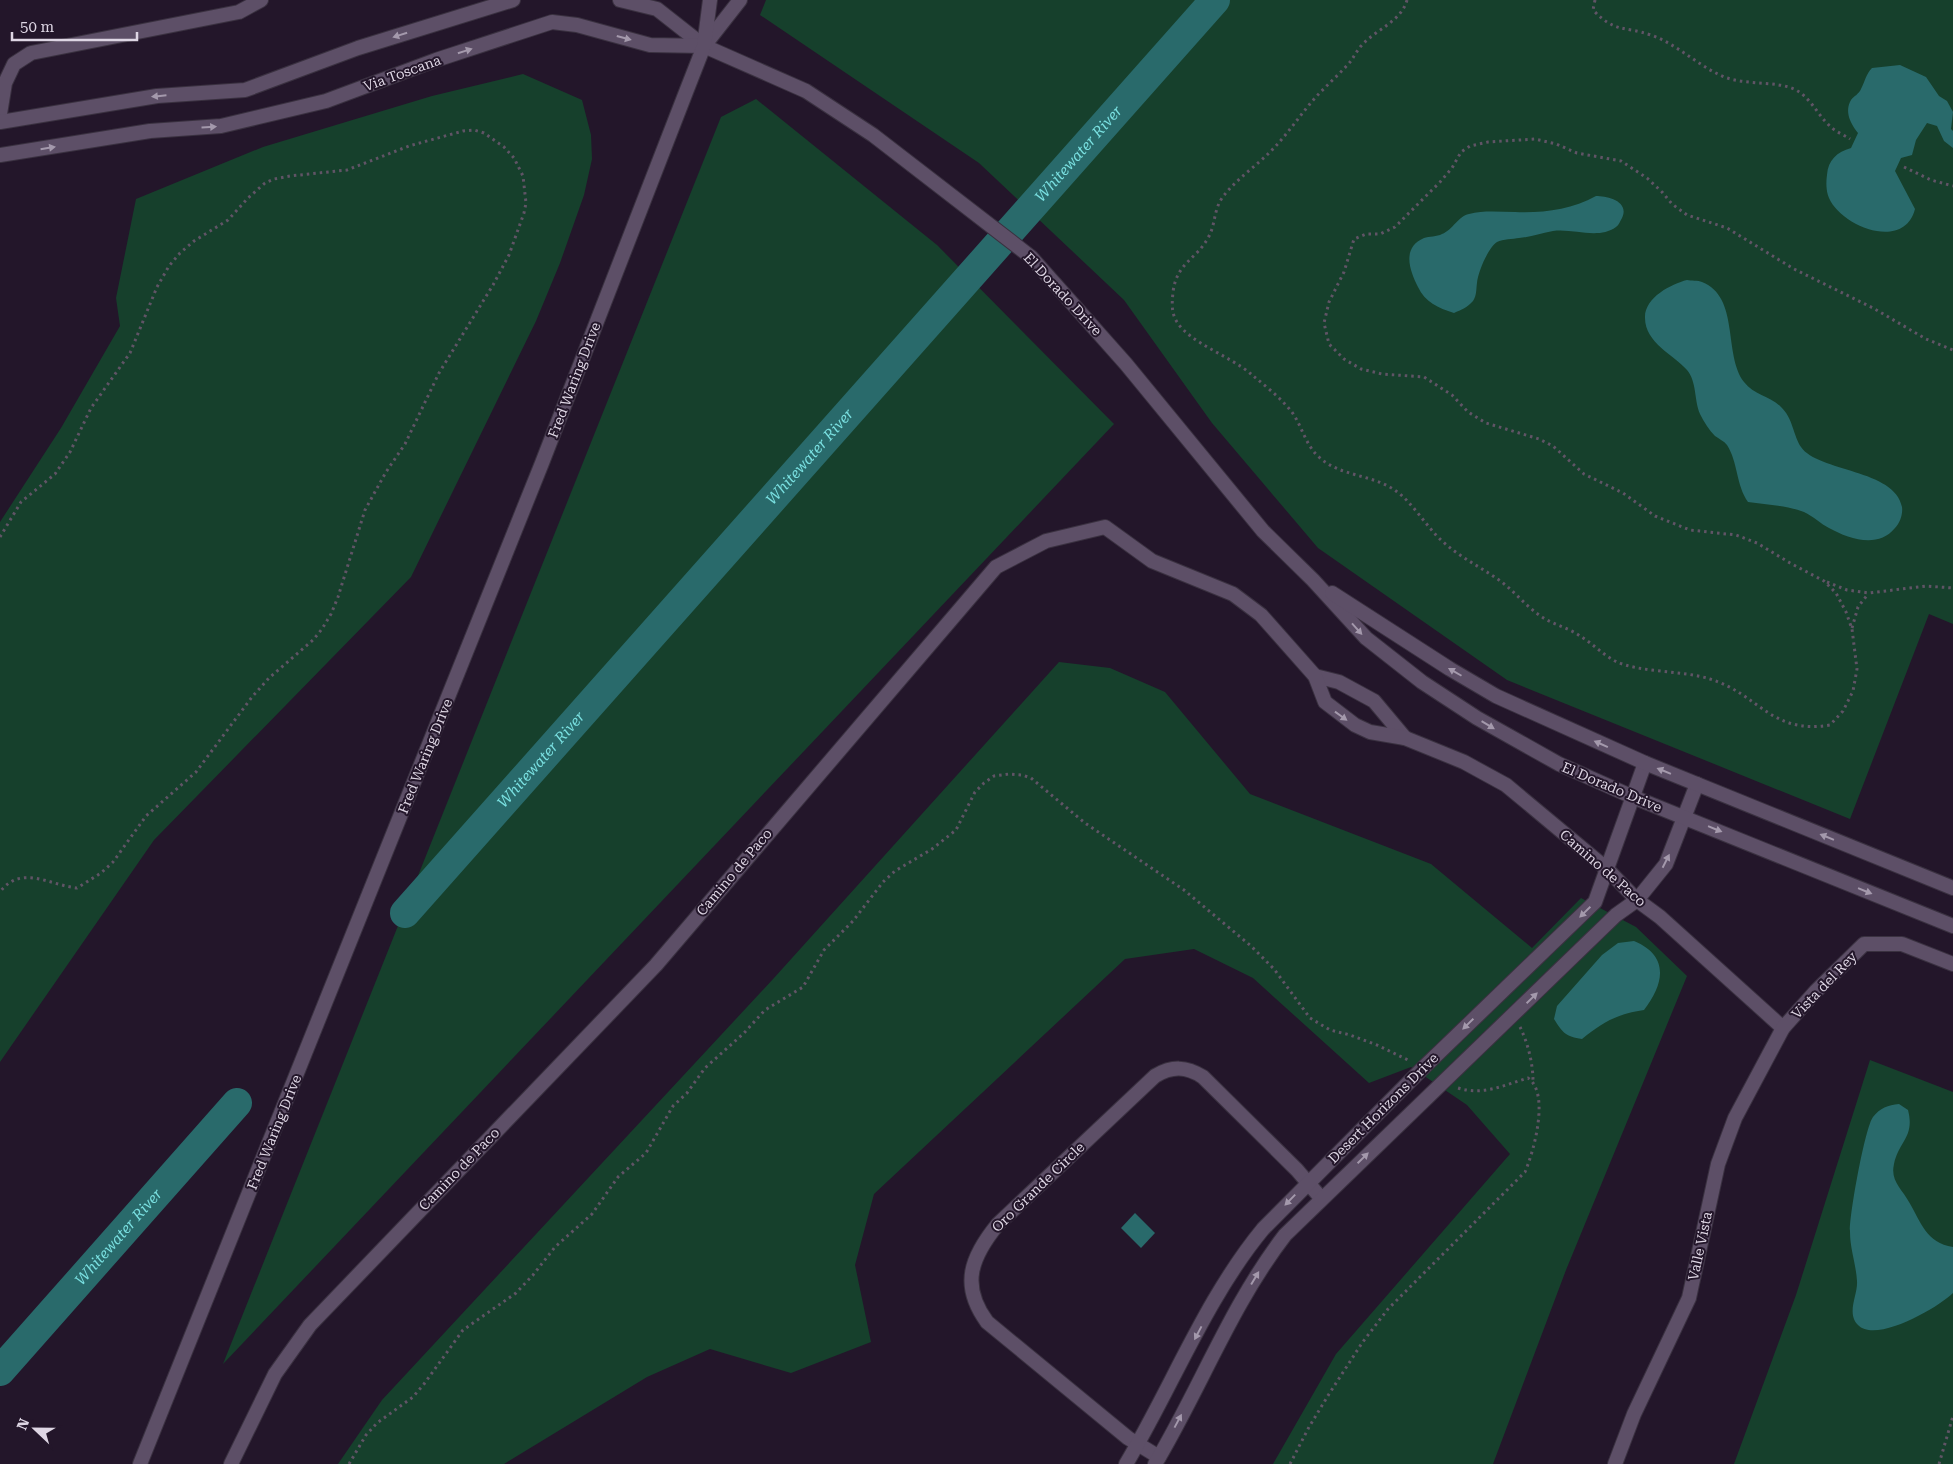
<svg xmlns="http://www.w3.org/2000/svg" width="1953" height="1464" viewBox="0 0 1953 1464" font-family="'Roboto Serif',serif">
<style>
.green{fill:#16402c}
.water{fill:#296a6b}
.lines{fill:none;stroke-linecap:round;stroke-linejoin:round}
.river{stroke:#296a6b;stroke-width:30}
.minor-casing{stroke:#3a3140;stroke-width:16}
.secondary-casing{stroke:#3a3140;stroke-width:16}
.path{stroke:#605466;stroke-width:3;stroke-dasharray:2.5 4;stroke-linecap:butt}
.minor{stroke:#5d4f67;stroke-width:14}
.secondary{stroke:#5d4f67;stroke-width:14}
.oneway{fill:#a499ac}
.labels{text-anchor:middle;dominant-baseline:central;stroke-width:4;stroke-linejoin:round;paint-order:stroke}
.street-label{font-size:14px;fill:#ded6e4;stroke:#23162a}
.water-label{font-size:15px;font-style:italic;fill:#7ae0e1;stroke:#23162a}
</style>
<rect width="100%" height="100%" fill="#23162a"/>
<g class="green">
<path d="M 766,0 L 1953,0 L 1953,624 L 1929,614 L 1850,819 L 1507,680 L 1318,548 L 1212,423 L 1124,300 L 979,163 L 760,15 Z"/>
<path d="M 523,74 L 582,100 L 591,135 L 592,159 L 584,195 L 560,263 L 536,321 L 411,577 L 154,840 L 0,1062 L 0,522 L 61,428 L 120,326 L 116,298 L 136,199 L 263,147 L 432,96 Z"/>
<path d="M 756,99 L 937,245 L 1114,424 L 223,1364 L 721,117 Z"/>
<path d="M 1059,662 L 1110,668 L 1165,692 L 1250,794 L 1431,864 L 1532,948 L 1581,898 L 1636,927 L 1687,976 L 1566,1270 L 1493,1464 L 1273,1464 L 1336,1354 L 1510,1154 L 1467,1105 L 1411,1067 L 1369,1083 L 1253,978 L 1194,949 L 1125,959 L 874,1194 L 855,1265 L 871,1342 L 791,1373 L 710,1349 L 647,1377 L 504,1464 L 338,1464 L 382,1400 L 774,978 Z"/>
<path d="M 1870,1060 L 1953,1092 L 1953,1464 L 1734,1464 L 1796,1295 Z"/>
</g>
<g class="water">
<path d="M 1900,65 L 1926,77 L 1939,96 L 1947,101 L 1953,112 L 1951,129 L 1953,131 L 1953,148 L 1944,141 L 1937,126 L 1927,123 L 1916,140 L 1912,155 L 1901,158 L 1895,171 L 1915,209 C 1904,252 1841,226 1829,198 C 1826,191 1826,182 1827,175 C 1828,160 1837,152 1851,148 L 1858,133 C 1851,124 1844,112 1851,100 C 1854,96 1859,94 1861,89 C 1865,81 1866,74 1872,68 Z"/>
<path d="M 1596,196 C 1607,196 1630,201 1622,218 C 1620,221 1619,225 1616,227 C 1598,240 1573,228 1553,231 C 1542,233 1531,237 1519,238 C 1513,239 1503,239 1497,242 C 1488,248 1478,272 1477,283 C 1476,289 1477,295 1473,301 C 1468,307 1461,310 1454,313 C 1438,308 1425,302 1418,287 C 1410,271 1401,248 1424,238 C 1429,236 1437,237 1442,234 C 1453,230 1458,216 1469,214 C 1484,210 1500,212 1515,212 C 1543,213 1571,210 1596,196 Z"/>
<path d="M 1687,280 C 1691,281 1698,280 1702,282 C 1740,297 1723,354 1744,382 C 1754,395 1770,396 1781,407 C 1793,418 1793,435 1801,447 C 1818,472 1895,469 1902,507 C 1903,514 1900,523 1895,528 C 1878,549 1849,539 1829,528 C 1821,524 1813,516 1804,512 C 1786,505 1767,505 1748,502 C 1736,485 1738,462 1727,445 C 1724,441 1719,439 1715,436 C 1709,430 1704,422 1700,414 C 1694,400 1697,382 1687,370 C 1674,355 1645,343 1645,318 C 1644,298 1671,284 1687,280 Z"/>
<path d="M 1634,941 C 1670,956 1664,984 1644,1010 C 1617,1014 1603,1022 1582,1039 C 1566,1037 1562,1032 1554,1019 L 1557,1006 L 1602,955 L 1618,943 Z"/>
<path d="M 1899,1104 L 1908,1110 C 1915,1137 1899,1141 1894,1164 C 1890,1181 1902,1189 1909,1202 C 1921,1222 1926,1243 1953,1247 L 1953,1293 C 1939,1307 1876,1344 1858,1325 C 1846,1313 1858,1295 1857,1281 C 1856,1264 1850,1249 1850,1232 C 1849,1217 1865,1127 1873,1117 C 1880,1108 1888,1105 1899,1104 Z"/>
<path d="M 1135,1213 L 1155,1233 L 1141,1248 L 1121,1228 Z"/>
</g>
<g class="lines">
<g class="river">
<path id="s1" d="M 405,913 L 1215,0"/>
<path id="s2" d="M 0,1371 L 237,1103"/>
</g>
<defs>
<g id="minor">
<path d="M 620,0 L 657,9 L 704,46"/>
<path d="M 0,114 L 5,83 L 14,64 L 31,53 L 239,12 L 261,0"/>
<path d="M 0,122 L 157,96 L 245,90 L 358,48 L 513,0"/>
<path d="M 0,155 L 150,131 L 221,126 L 326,101 L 436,60 L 552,22 L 577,25 L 650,45 L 704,46"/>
<path d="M 1315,676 L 1339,682 L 1374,701 L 1405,738"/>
<path d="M 1159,1457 L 1128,1438 L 987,1322 C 960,1285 971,1257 998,1224 L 1155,1076 C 1172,1066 1186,1066 1203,1077 L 1297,1170 L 1321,1198"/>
<path d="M 231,1464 L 275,1374 L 310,1325 L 656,965 L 996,567 L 1046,541 L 1105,527 L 1152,561 L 1233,594 L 1261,615 L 1315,676 L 1325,702 L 1355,725 L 1370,732 L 1405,738 L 1464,762 L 1506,785 L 1608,870 L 1637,900 L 1660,917 L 1783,1028"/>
<path d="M 1126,1464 C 1172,1387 1206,1298 1263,1229 L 1423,1068 L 1595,902 L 1645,763"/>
<path d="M 1155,1464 C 1200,1389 1231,1305 1285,1235 L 1616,915 L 1637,900 L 1666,864 L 1697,784"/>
<path d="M 1615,1464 L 1634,1414 L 1689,1298 L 1718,1164 L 1735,1118 L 1783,1028 L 1816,991 L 1864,944 L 1902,944 L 1953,964"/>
</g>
<g id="secondary">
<path d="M 704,46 L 806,91 L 873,135 L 1031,257 L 1126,364 L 1263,531 L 1313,580 L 1366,638 L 1422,682 L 1477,718 L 1559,764 L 1633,797 L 1953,926"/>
<path d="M 704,46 L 740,0"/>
<path d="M 1332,593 L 1450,669 L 1496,696 L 1645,763 L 1953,888"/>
<path d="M 140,1464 L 542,463 L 686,92 L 704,46 L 710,0"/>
</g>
</defs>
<use href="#minor" class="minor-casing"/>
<use href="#secondary" class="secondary-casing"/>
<g class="path">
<path d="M 1407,0 C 1401,22 1376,29 1361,46 C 1357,51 1354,56 1351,61 C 1338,76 1322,89 1309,105 C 1296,121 1285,137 1270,152 C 1255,167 1235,180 1222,198 C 1213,212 1216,224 1208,238 C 1196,260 1177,262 1173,292 C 1172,302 1171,313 1177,322 C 1190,343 1230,356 1251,374 C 1264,385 1280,397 1291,411 C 1302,425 1305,445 1319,457 C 1340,477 1373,474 1396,491 C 1412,502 1426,526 1441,540 C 1458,556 1477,565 1496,578 C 1513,589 1525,606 1542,617 C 1554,625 1569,628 1580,636 C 1592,643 1602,654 1615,661 C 1639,673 1682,670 1710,679 C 1759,694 1771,735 1830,725 L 1843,711 L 1853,691 L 1857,669 L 1852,629 L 1846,612 L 1836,593 L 1824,581 L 1790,563 L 1757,543 L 1736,535 L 1690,530 L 1655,516 L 1623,493 L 1584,474 L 1553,446 L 1539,439 L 1486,423 L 1468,412 L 1452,395 L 1424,377 L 1382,374 L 1361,369 L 1344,359 L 1329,344 L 1324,323 L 1329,302 L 1344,272 L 1354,239 L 1366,234 L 1380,234 L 1395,227 L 1440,182 L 1452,168 L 1461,152 L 1470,146 L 1488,142 L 1535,139 L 1556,144 L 1577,153 L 1621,161 L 1647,178 L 1662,192 L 1672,204 L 1687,215 L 1727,228 L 1794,269 L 1873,308 L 1926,339 L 1953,350"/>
<path d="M 1595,0 L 1593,10 C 1615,33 1624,26 1651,35 C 1679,45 1700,68 1727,78 C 1749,85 1775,81 1794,89 C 1811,97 1817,115 1831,127 C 1836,132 1844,135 1850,139"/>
<path d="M 1904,167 L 1931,180 L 1953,186"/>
<path d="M 0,537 L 21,502 L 55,474 L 70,452 L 91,408 L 130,353 L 157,287 L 169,266 L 180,253 L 194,241 L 228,220 L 248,198 L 265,183 L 274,179 L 290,176 L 347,170 L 409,146 L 463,131 L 474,130 L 484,133 L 504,147 L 514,158 L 523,176 L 526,203 L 524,213 L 509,255 L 493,285 L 439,373 L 405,444 L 386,472 L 365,510 L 338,597 L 331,614 L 322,629 L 313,640 L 269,678 L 252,697 L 196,772 L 146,816 L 113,862 L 101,873 L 77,888 C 49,885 21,864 0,892"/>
<path d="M 1827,582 L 1847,590 L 1869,593 L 1926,586 L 1953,588"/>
<path d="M 1852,628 L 1858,607 L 1868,594"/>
<path d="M 1520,1027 C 1528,1043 1533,1064 1533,1081"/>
<path d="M 349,1464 L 366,1435 L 377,1423 L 413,1397 L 424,1384 L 463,1330 L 516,1293 L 533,1275 L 555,1247 L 592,1214 L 618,1177 L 646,1153 L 673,1106 L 687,1093 L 705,1068 L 744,1033 L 765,1010 L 803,987 L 824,950 L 853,921 L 883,882 L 895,871 L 932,849 L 956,830 L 975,792 L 984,783 L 994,776 L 1009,774 L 1022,775 L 1031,778 L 1085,823 L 1184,890 L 1251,946 L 1274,969 L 1310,1018 L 1330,1030 L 1350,1035 L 1377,1045 L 1410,1061"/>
<path d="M 1290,1464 L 1309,1427 L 1329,1394 L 1362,1343 L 1388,1309 L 1525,1172 C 1534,1151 1550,1093 1528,1078 C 1504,1085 1483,1096 1458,1088"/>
<path d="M 1939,1464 L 1953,1416"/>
</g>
<use href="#minor" class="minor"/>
<use href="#secondary" class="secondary"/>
</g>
<defs><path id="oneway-solid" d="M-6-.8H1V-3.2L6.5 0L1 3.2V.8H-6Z" transform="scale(1.25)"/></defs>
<g class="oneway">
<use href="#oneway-solid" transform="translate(400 35) rotate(162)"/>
<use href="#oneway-solid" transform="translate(624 38) rotate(15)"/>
<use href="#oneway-solid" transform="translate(465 51) rotate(-18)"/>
<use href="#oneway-solid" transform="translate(159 96) rotate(174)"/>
<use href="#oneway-solid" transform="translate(209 127) rotate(-4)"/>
<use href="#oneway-solid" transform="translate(48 148) rotate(-9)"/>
<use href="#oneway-solid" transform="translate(1357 629) rotate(48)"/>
<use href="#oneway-solid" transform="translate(1455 672) rotate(-150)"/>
<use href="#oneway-solid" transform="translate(1341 716) rotate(36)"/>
<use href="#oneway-solid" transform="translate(1488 725) rotate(31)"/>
<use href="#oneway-solid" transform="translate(1601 744) rotate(-156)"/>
<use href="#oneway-solid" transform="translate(1664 771) rotate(-158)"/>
<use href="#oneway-solid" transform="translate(1715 829) rotate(22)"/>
<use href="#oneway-solid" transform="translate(1827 837) rotate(-158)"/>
<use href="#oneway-solid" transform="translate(1666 861) rotate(-63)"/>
<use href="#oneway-solid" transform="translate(1865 891) rotate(22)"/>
<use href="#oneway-solid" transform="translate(1585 912) rotate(136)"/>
<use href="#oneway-solid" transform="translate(1532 998) rotate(-44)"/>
<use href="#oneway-solid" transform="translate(1468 1024) rotate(136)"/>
<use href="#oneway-solid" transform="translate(1363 1158) rotate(-44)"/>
<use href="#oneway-solid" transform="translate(1290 1200) rotate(134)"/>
<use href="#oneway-solid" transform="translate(1255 1278) rotate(-59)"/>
<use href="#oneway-solid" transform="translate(1198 1333) rotate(118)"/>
<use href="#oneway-solid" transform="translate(1178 1421) rotate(-62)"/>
</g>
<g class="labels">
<g class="street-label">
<text transform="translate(402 73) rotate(-20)">Via Toscana</text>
<text transform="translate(1063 294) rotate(47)">El Dorado Drive</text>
<text transform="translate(574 380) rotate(-69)">Fred Waring Drive</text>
<text transform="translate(425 756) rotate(-68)">Fred Waring Drive</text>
<text transform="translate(1612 787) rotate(23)">El Dorado Drive</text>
<text transform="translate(1603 868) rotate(41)">Camino de Paco</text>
<text transform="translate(734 872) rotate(-50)">Camino de Paco</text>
<text transform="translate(1824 985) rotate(-46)">Vista del Rey</text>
<text transform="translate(1383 1108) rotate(-45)">Desert Horizons Drive</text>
<text transform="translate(274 1132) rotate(-68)">Fred Waring Drive</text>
<text transform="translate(459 1169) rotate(-46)">Camino de Paco</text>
<text transform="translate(1038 1187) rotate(-44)">Oro Grande Circle</text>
<text transform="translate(1700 1246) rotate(-78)">Valle Vista</text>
</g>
<g class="water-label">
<text stroke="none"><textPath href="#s1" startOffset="1015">Whitewater River</textPath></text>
<text stroke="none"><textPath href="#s1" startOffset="610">Whitewater River</textPath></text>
<text stroke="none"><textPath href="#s1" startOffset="205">Whitewater River</textPath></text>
<text stroke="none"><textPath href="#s2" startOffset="179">Whitewater River</textPath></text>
</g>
</g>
<g transform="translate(35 1429) rotate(292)" stroke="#23162a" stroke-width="4" paint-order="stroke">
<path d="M0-4L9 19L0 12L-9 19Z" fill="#ded6e4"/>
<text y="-8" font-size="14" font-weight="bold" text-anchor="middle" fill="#ded6e4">N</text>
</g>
<path d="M12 32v8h125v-8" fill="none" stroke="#ded6e4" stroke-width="2.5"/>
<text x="20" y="32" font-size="15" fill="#ded6e4" stroke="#23162a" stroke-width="4" paint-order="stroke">50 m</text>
</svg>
